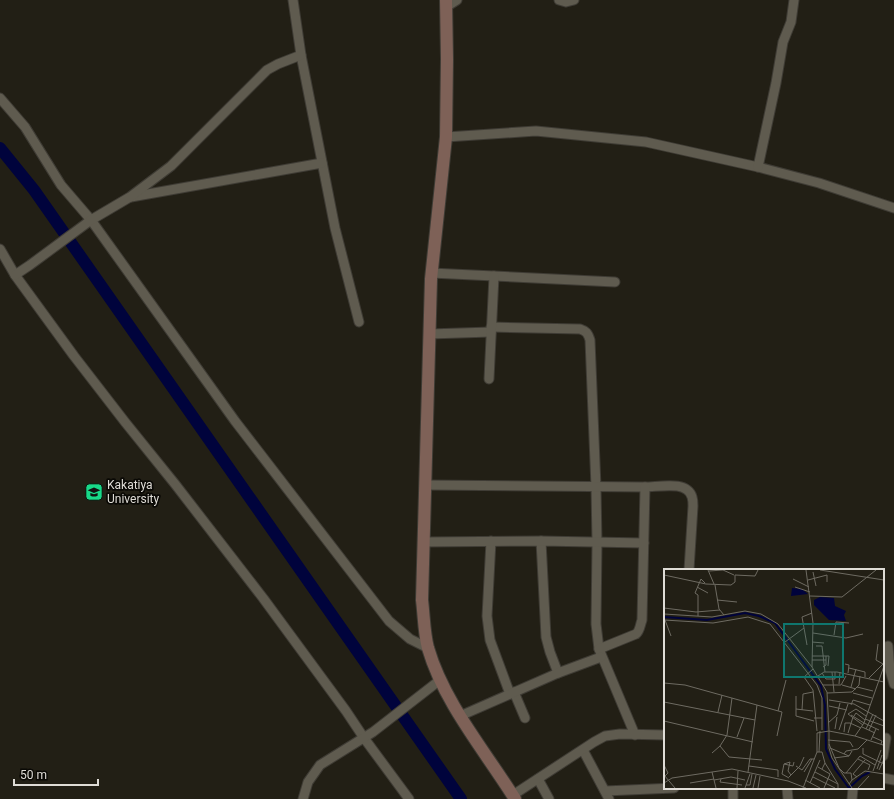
<svg xmlns="http://www.w3.org/2000/svg" width="894" height="799" viewBox="0 0 894 799" font-family="Roboto,sans-serif">
<style>
.lines{fill:none;stroke-linecap:round;stroke-linejoin:round}
.canal{stroke:#00033c;stroke-width:12}
.street-casing{stroke:#3f3c35;stroke-width:11}
.secondary-casing{stroke:#3f3c35;stroke-width:14}
.street{stroke:#5f5b4f;stroke-width:9}
.secondary{stroke:#7e6157;stroke-width:12}
.labels{text-anchor:middle;dominant-baseline:central;stroke-width:3.5;stroke-linejoin:round;paint-order:stroke}
.poi-label{font-size:12px;fill:#dfdcd6;stroke:#0a0905;text-anchor:start}
.inset-river{fill:none;stroke:#00033c;stroke-width:2}
.inset-road{fill:none;stroke:#6e6b62;stroke-width:1}
.view{fill:#0f766e;fill-opacity:0.15;stroke:#0f766e;stroke-width:2}
.inset-edge{fill:none;stroke:#dfdcd6;stroke-width:2}
</style>
<rect width="100%" height="100%" fill="#221f15"/>
<g class="lines">
<path class="canal" d="M 0,148 L 34,190 L 461,799"/>
<defs>
<g id="street">
<path d="M 559,0 L 566,2 L 574,0"/>
<path d="M 446,7 L 457,0"/>
<path d="M 301,55 L 335,228 L 359,322"/>
<path d="M 0,98 L 25,127 L 61,185 L 91,220 L 235,421 L 389,621 L 410,639 L 428,648"/>
<path d="M 446,137 L 536,131 L 646,142 L 758,167 L 819,183 L 894,208"/>
<path d="M 758,167 L 776,83 L 783,42 L 791,22 L 794,0"/>
<path d="M 131,197 L 322,163"/>
<path d="M 0,249 L 15,275 L 74,356 L 125,422 L 175,484 L 263,598 L 346,711 L 364,738 L 409,799"/>
<path d="M 431,273 L 615,282"/>
<path d="M 15,275 L 30,265 L 91,220 L 130,197 L 171,166 L 267,70 L 278,64 L 301,55 L 293,0"/>
<path d="M 491,327 L 580,329 C 586,331 588,333 590,340 L 596,487 L 597,543 L 596,624 L 599,649 L 635,735"/>
<path d="M 429,334 L 491,332"/>
<path d="M 489,379 L 494,276"/>
<path d="M 425,485 L 645,487 C 659,487 687,480 692,497 C 693,500 693,504 693,506 L 689,570"/>
<path d="M 491,541 L 487,616 L 490,640 L 510,694"/>
<path d="M 541,541 L 546,637 L 550,652 L 558,673"/>
<path d="M 423,542 L 541,541 L 644,543"/>
<path d="M 888,646 L 890,670 L 894,684"/>
<path d="M 599,649 L 636,634 C 640,631 640,625 642,620 L 645,487"/>
<path d="M 514,692 L 525,718"/>
<path d="M 460,716 L 558,673 L 601,657"/>
<path d="M 583,750 L 609,799"/>
<path d="M 883,756 L 886,738"/>
<path d="M 883,778 L 894,780"/>
<path d="M 538,779 L 549,799"/>
<path d="M 733,788 L 733,799"/>
<path d="M 787,788 L 788,799"/>
<path d="M 605,791 L 674,788"/>
<path d="M 513,795 L 594,742 L 605,736 L 620,734 L 665,735"/>
<path d="M 303,799 L 308,782 L 320,765 L 373,732 L 440,680"/>
<path d="M 852,799 L 853,788"/>
</g>
<path id="secondary" d="M 446,0 L 447,59 L 446,137 L 431,279 L 422,600 C 424,616 424,633 428,648 C 444,703 485,751 515,799"/>
</defs>
<use href="#street" class="street-casing"/>
<use href="#secondary" class="secondary-casing"/>
<use href="#street" class="street"/>
<use href="#secondary" class="secondary"/>
</g>
<defs>
<symbol id="university-square" viewBox="-11 -11 22 22"><rect x="-9" y="-9" width="18" height="18" rx="4" fill="#18d989" stroke="#0a0905"/><path d="M0-5L7-2L0 1L-7-2ZM-4 1L0 2.5L4 1V4Q0 6-4 4Z" fill="#111"/></symbol>
</defs>
<g fill-rule="evenodd">
<use href="#university-square" x="84" y="482" width="20" height="20"/>
</g>
<g class="labels">
<g class="poi-label">
<text x="107" y="485">Kakatiya<tspan x="107" dy="14">University</tspan></text>
</g>
</g>
<g transform="translate(664 569)">
<rect width="220" height="220" fill="#221f15"/>
<path d="M 128,19 L 138,20 L 144,25 L 127,27 ZM 156,28 L 170,29 L 171,37 L 182,42 L 180,46 L 182,52 L 165,51 L 150,36 L 150,31 Z" fill="#00033c"/>
<path class="inset-river" d="M 0,48 L 43,51 L 81,44 L 95,47 L 111,54 L 157,117 L 161,136 L 162,180 L 171,200 L 185,219 L 198,207 L 206,203"/>
<path class="inset-road" d="M 44,1 L 50,15M 156,1 L 220,11M 45,2 L 59,1 L 70,6M 149,3 L 152,17M 0,6 L 42,15 L 67,16 L 71,13 L 71,6 L 91,7 L 94,1M 129,10 L 145,18M 144,11 L 163,6 L 163,13M 51,16 L 55,40 L 60,46M 33,18 L 44,24M 131,18 L 146,23M 146,27 L 178,28 L 212,1M 53,31 L 73,33M 0,39 L 32,43 L 56,41M 0,45 L 48,48 L 81,42 L 97,45 L 114,55 L 148,98M 34,47 L 34,26 L 31,24 L 37,10 L 41,14M 0,51 L 49,54 L 84,48 L 106,55 L 153,116 L 158,129 L 158,149M 1,51 L 7,67M 140,59 L 143,76M 149,64 L 182,69 L 199,65M 170,66 L 172,53 L 185,54M 121,73 L 140,59 L 138,48 L 148,44M 148,73 L 160,74M 214,75 L 212,91 L 219,95M 152,77 L 158,77 L 161,103M 148,87 L 165,87 L 164,97M 148,91 L 162,91M 181,95 L 185,96 L 184,104M 159,98 L 162,96 L 162,87M 185,99 L 201,103 L 201,108M 149,100 L 140,108 L 149,121 L 153,162M 168,103 L 170,123M 158,104 L 162,110 L 171,110 L 171,103M 154,107 L 160,103 L 173,103 L 220,113M 205,109 L 219,95M 0,114 L 21,116 L 118,143 L 113,167M 175,115 L 176,103M 159,116 L 177,116 L 182,107M 178,116 L 192,120M 187,118 L 192,100M 193,118 L 209,122M 163,124 L 188,123 L 195,116 L 196,107M 189,124 L 208,129M 132,127 L 132,147 L 150,152M 165,131 L 190,135 L 220,152M 0,133 L 91,151M 187,136 L 189,131 L 206,136M 165,137 L 183,141M 132,140 L 149,142M 138,141 L 139,125 L 149,123M 114,142 L 122,111M 54,143 L 58,126M 184,145 L 192,140 L 202,147M 184,145 L 199,156M 187,146 L 200,154M 190,147 L 192,144 L 201,151M 150,149 L 158,149 L 158,161M 201,150 L 220,157M 0,152 L 89,173M 164,154 L 173,146 L 176,134M 186,154 L 197,159M 200,154 L 215,161M 198,158 L 211,164M 171,160 L 173,148M 202,160 L 209,145M 175,161 L 184,135M 205,161 L 212,146M 180,163 L 181,154 L 186,154M 184,164 L 189,148M 191,167 L 219,176M 73,168 L 80,149M 209,168 L 218,172 L 217,175M 164,171 L 186,173 L 189,178M 207,171 L 212,160M 165,175 L 175,199 L 180,204 L 187,204 L 188,211 L 185,215M 56,177 L 65,188 L 98,191M 166,179 L 185,187 L 188,182M 199,179 L 199,185 L 220,195M 153,183 L 158,183 L 161,194 L 158,200M 155,183 L 156,162M 48,184 L 56,177 L 63,166 L 68,129M 180,185 L 182,182 L 194,180 L 203,171M 170,189 L 185,187M 194,190 L 206,196 L 204,201M 161,194 L 174,215M 120,195 L 126,193 L 124,202 L 127,206M 0,196 L 4,204 L 1,207M 85,197 L 114,201 L 114,208M 132,197 L 138,201 L 146,190 L 150,190M 154,198 L 166,205 L 160,219M 213,200 L 218,186M 215,201 L 220,190M 209,202 L 217,181M 48,203 L 52,219M 84,203 L 93,136M 140,203 L 148,190M 151,203 L 174,215 L 174,219M 182,204 L 196,187 L 211,196M 0,206 L 11,219M 125,208 L 136,197 L 140,188M 149,208 L 171,219M 193,208 L 189,205 L 201,191M 125,209 L 118,205 L 120,195 L 129,197 L 130,193M 57,210 L 56,213 L 78,216M 50,211 L 67,208 L 81,211M 141,211 L 156,219M 188,211 L 201,202 L 220,205M 0,214 L 8,209 L 68,200 L 124,212 L 142,219M 26,214 L 50,210M 146,214 L 156,191M 82,216 L 86,216 L 88,205M 73,219 L 74,202M 81,219 L 86,205M 89,219 L 92,206M 94,219 L 96,207M 139,219 L 153,183 L 153,164 L 165,162 L 163,123 L 148,98 L 149,54 L 142,1M 188,219 L 168,189 L 165,179 L 165,162 L 191,167 L 200,154 L 220,97M 194,219 L 205,207"/>
<path class="view" d="M 120,55 L 179,55 L 179,108 L 120,108 Z"/>
<rect width="220" height="220" class="inset-edge"/>
</g>
<path d="M14 779v6h84v-6" fill="none" stroke="#dfdcd6" stroke-width="2"/>
<text x="20" y="779" font-size="12" fill="#dfdcd6" stroke="#0a0905" stroke-width="3" paint-order="stroke">50 m</text>
</svg>
